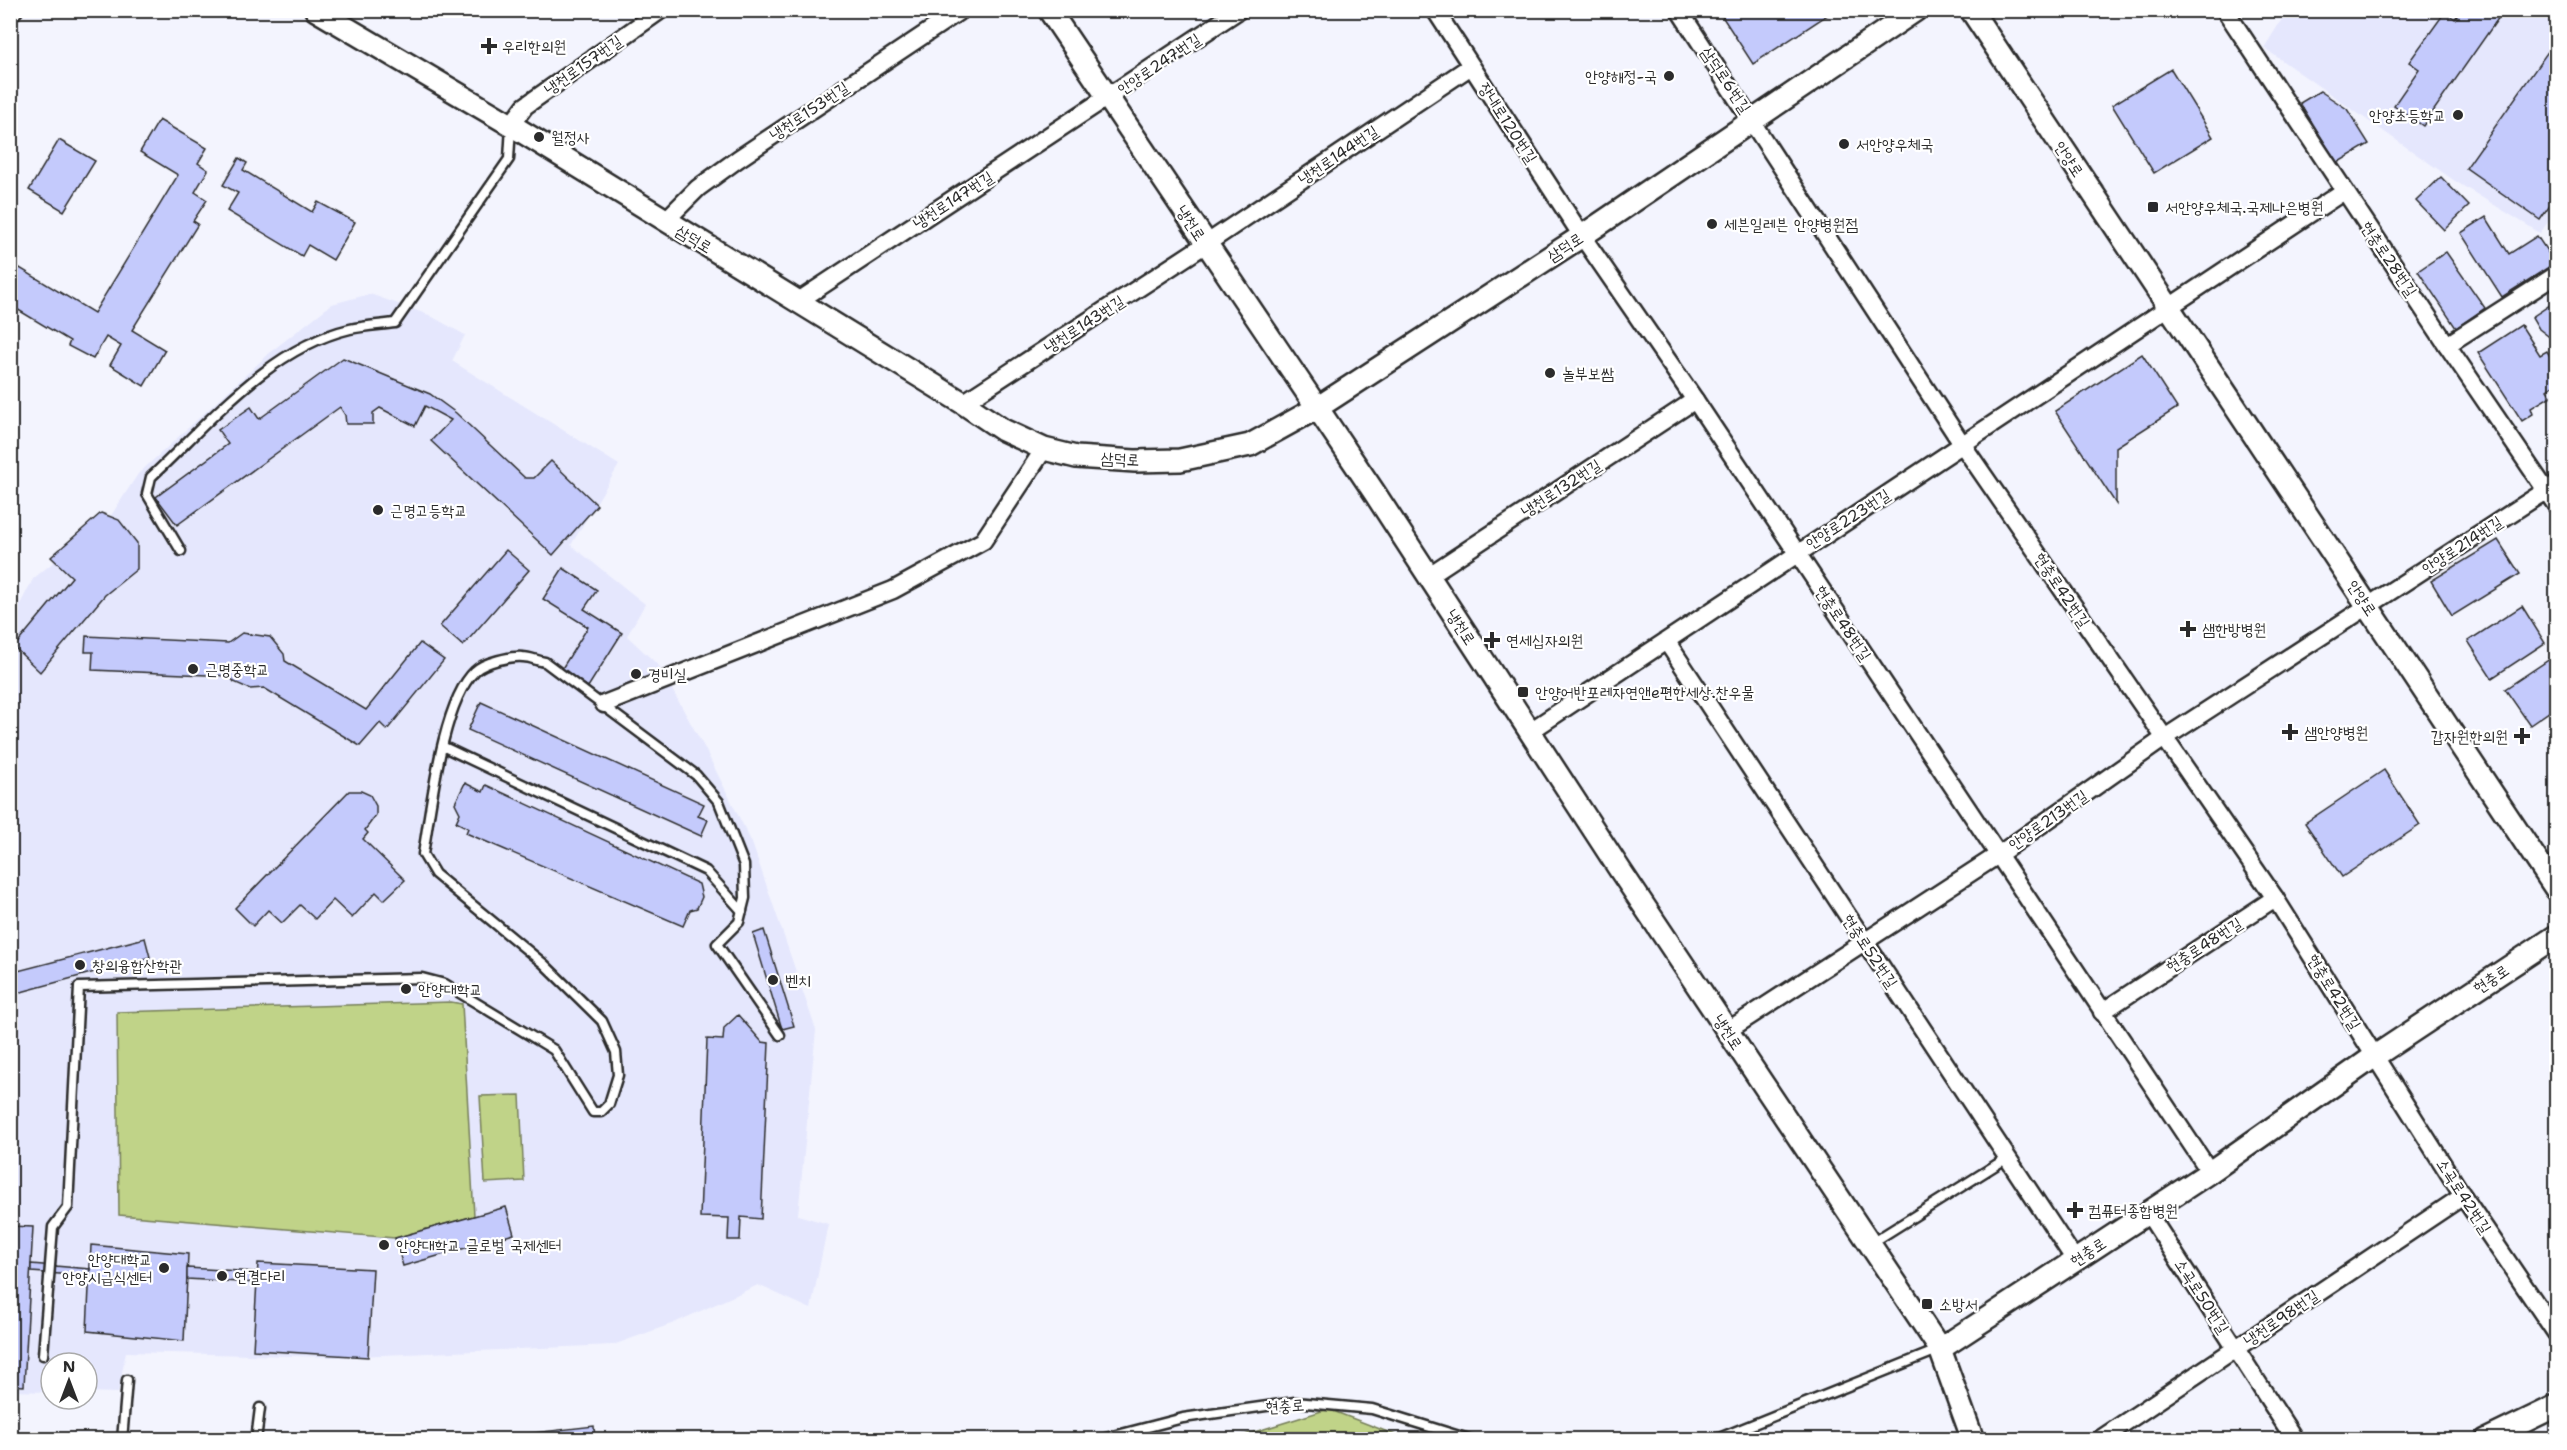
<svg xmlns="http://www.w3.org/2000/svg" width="2567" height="1450" viewBox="0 0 2567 1450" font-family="'Shantell Sans','Poor Story',sans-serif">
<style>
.built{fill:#e5e7fd}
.green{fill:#c0d388;stroke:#767f5a;stroke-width:1.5}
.building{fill:#c4cafc;stroke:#2b2b2b;stroke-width:1.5}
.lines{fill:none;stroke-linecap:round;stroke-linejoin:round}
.service-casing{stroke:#2b2b2b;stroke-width:13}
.minor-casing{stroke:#2b2b2b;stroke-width:21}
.tertiary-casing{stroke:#2b2b2b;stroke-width:26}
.service{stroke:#fff;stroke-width:8}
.minor{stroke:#fff;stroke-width:16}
.tertiary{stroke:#fff;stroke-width:21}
.poi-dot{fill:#2b2b2b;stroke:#fff;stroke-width:2}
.labels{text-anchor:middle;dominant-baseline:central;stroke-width:4.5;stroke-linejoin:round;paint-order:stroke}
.poi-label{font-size:16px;fill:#2b2b2b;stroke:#fff;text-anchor:start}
.street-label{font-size:16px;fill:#2b2b2b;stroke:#fff}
</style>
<rect width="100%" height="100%" fill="#f3f4fe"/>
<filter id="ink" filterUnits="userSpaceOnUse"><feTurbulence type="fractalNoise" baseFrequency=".0167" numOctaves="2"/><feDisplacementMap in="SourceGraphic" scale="12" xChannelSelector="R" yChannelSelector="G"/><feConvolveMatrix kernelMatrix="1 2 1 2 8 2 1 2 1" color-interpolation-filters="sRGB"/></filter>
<g filter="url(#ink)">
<g class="built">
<path d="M 2287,11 L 2556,11 L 2556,211 L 2540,233 L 2455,181 L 2264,48 Z"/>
<path d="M 370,294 L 429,315 L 465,335 L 452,361 L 619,465 L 571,545 L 645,604 L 627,636 L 659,666 L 704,747 L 752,843 L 816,1030 L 798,1215 L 828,1224 L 811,1309 L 758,1285 L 674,1323 L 613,1345 L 335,1357 L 126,1352 L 118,1393 L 87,1392 L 87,1363 L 51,1363 L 51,1392 L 11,1391 L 11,622 L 33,579 L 112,514 L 138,474 L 273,350 L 332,304 Z"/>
</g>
<g class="green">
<path d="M 451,1002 L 462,1004 L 474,1216 L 395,1238 L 119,1215 L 117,1012 Z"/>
<path d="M 520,1095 L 524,1181 L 485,1183 L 480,1096 Z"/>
<path d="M 1328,1409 L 1406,1439 L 1229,1440 Z"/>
</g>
<g class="building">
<path d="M 1718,10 L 1835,10 L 1753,64 Z"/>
<path d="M 2461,10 L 2504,10 L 2423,126 L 2394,105 L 2419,69 L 2409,62 L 2445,12 L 2455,19 Z"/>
<path d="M 2556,40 L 2556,197 L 2540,220 L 2466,168 Z"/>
<path d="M 2171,69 L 2213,137 L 2154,173 L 2112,105 Z"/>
<path d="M 2320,91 L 2347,109 L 2369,144 L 2337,163 L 2300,103 Z"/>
<path d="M 159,120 L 207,148 L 198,163 L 208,170 L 195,192 L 207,200 L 193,221 L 198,224 L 132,330 L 165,350 L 144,386 L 110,365 L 121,346 L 106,337 L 93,359 L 68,346 L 70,341 L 10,305 L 10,262 L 94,313 L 178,175 L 140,152 Z"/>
<path d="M 59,140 L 95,161 L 64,211 L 29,190 Z"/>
<path d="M 239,158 L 247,163 L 243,170 L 312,212 L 318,202 L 355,222 L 333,260 L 308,245 L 302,256 L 227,211 L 238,193 L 223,185 Z"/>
<path d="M 2441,177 L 2469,206 L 2444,230 L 2416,201 Z"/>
<path d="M 2486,217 L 2509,254 L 2537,236 L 2555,263 L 2502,297 L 2461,233 Z"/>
<path d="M 2446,252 L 2485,308 L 2456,328 L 2418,271 Z"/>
<path d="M 2556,301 L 2556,342 L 2539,329 L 2532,317 Z"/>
<path d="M 2521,325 L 2540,355 L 2547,351 L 2556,366 L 2556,384 L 2547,390 L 2551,396 L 2531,408 L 2533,414 L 2522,421 L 2478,353 Z"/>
<path d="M 2142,354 L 2177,408 L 2116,447 L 2116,504 L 2055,411 Z"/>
<path d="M 343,358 L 430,394 L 456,413 L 525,478 L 534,478 L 551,461 L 597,505 L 553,555 L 431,441 L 451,420 L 425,406 L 415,426 L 380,408 L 373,413 L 373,424 L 346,424 L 345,415 L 340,407 L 177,525 L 156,497 L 228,444 L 218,430 L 251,407 L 259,419 Z"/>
<path d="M 101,513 L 119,520 L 137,543 L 137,569 L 105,595 L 40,672 L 14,647 L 72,577 L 51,557 Z"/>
<path d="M 2498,540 L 2520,574 L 2452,616 L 2431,581 Z"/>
<path d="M 506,550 L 529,570 L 463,646 L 440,626 Z"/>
<path d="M 563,568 L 597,590 L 584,609 L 622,633 L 588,687 L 561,670 L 588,627 L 543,599 Z"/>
<path d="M 2522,606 L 2545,643 L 2492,678 L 2468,641 Z"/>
<path d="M 242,633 L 270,637 L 284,654 L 285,661 L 366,710 L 420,643 L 444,660 L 387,730 L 380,723 L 360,746 L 264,688 L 250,689 L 234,682 L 230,676 L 92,670 L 93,652 L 85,652 L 86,636 L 228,643 Z"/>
<path d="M 2556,655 L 2556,707 L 2530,725 L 2505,689 Z"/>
<path d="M 481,702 L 704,804 L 698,816 L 708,820 L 701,836 L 468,730 Z"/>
<path d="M 2384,770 L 2420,825 L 2342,877 L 2305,823 Z"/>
<path d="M 465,783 L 483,792 L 486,785 L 699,884 L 702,897 L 697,908 L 690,910 L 683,926 L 466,833 L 468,828 L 456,822 L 460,813 L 455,803 Z"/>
<path d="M 349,791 L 361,791 L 370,795 L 376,806 L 376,815 L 365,830 L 368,833 L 363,839 L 405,880 L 384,900 L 376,892 L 352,918 L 333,900 L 315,919 L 300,905 L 282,923 L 268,910 L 253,926 L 235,908 Z"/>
<path d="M 764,930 L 794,1026 L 782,1029 L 753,934 Z"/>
<path d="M 145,938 L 150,957 L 10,995 L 10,973 Z"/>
<path d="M 738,1015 L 762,1042 L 769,1043 L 761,1219 L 741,1217 L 740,1240 L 728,1240 L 729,1218 L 700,1217 L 707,1039 L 723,1040 L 724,1028 Z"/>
<path d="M 506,1207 L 514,1234 L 403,1266 L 395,1238 Z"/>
<path d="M 10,1226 L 33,1227 L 24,1386 L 10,1385 Z"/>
<path d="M 91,1245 L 188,1254 L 184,1341 L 87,1331 Z"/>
<path d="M 258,1263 L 373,1269 L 368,1357 L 253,1350 Z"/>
<path d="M 31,1264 L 90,1269 L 89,1276 L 31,1272 Z"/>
<path d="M 187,1268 L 257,1272 L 257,1283 L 187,1279 Z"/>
<path d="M 594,1426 L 595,1440 L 474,1440 Z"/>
</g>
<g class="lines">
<defs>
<g id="service">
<path d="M 181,551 L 147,494 L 151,477 C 209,423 269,348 350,329 C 364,326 380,325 395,323 L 509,159 L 511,126"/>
<path d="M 444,747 L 706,871 L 742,911"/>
<path d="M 1870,1244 L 2007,1158"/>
<path d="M 43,1355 L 53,1227 L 68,1207 L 79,987 L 422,978 L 445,984 L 554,1050 L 593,1112 L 601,1112 L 609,1104 L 618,1075 L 616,1052 L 602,1021 L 544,964 L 435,874 L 423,854 C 431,808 442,702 475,671 C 484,662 511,656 523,657 C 530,657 538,661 545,662 L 696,775 L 719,802 L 744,865 L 745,898 L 739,922 L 717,944 L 780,1035"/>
<path d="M 122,1440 L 127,1380"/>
<path d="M 256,1440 L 260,1408"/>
<path d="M 1098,1440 L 1183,1418 L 1295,1402 L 1372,1409 L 1472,1440"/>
<path d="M 1714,1440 L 1940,1349"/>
</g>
<g id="minor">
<path d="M 1435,10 L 1582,236 L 1695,400 L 2210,1172"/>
<path d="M 1679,10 L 1962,444 L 2275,898 L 2463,1196 L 2556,1333"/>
<path d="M 2225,10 L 2447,345 L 2556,505"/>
<path d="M 10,13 L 14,10"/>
<path d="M 511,125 L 525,106 L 661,10"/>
<path d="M 665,221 L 698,188 L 738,159 L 961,10"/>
<path d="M 797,302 L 1239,10"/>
<path d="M 2447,345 L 2556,275"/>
<path d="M 963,403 L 1206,244 L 1471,66"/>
<path d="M 1428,576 L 1695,400"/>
<path d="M 1667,642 L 2075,1260"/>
<path d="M 604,704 L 893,590 L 983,541 L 1044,449"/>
<path d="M 1529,732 L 2344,191"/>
<path d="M 2102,1012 L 2275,898"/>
<path d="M 1727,1031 L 1998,855 L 2163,739 L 2556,484"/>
<path d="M 2148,1213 L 2295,1440"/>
<path d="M 2099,1440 L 2463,1196"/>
</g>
<g id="tertiary">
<path d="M 316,10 L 511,125 L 963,403 L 1003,430 L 1044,449 L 1076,457 L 1135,461 L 1180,460 L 1250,445 L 1317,408 L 1582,236 L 1916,10"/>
<path d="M 1049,10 L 1374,492 L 1620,870 L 1940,1349 L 1973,1440"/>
<path d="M 1971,10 L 2556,889"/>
<path d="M 1940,1349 L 2210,1172 L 2375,1056 L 2556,936"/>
<path d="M 2486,1440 L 2556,1406"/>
</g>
</defs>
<use href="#service" class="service-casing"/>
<use href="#minor" class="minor-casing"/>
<use href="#tertiary" class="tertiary-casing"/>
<use href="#service" class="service"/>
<use href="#minor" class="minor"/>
<use href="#tertiary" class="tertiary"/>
</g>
</g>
<g class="poi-dot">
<path d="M486 37h6v6h6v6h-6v6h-6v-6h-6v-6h6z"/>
<circle cx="1669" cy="76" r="6"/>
<circle cx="2458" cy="115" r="6"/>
<circle cx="539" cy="137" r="6"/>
<circle cx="1844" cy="144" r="6"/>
<rect x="2147" y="201" width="12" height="12" rx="3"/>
<circle cx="1712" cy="224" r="6"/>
<circle cx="1550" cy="373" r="6"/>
<circle cx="378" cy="510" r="6"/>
<path d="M2185 620h6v6h6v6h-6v6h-6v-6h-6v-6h6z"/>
<path d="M1489 631h6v6h6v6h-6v6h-6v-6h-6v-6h6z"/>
<circle cx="193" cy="669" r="6"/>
<circle cx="636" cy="674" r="6"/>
<rect x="1517" y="686" width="12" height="12" rx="3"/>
<path d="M2287 723h6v6h6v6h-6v6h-6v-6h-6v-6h6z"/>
<path d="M2519 727h6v6h6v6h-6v6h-6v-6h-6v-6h6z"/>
<circle cx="80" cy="965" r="6"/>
<circle cx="773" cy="980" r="6"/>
<circle cx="406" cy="989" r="6"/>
<path d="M2072 1201h6v6h6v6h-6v6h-6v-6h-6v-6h6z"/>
<circle cx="384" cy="1245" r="6"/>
<circle cx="164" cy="1268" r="6"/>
<circle cx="222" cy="1276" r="6"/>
<rect x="1921" y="1298" width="12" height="12" rx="3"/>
</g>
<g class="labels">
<g class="poi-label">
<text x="502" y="46">우리한의원</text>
<text x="1657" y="76" text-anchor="end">안양해정-국</text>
<text x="2446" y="115" text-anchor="end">안양초등학교</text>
<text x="551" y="137">월정사</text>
<text x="1856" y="144">서안양우체국</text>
<text x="2165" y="207">서안양우체국.국제나은병원</text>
<text x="1724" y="224">세븐일레븐 안양병원점</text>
<text x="1562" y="373">놀부보쌈</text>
<text x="390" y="510">근명고등학교</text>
<text x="2202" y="629">샘한방병원</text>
<text x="1506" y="640">연세십자의원</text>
<text x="205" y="669">근명중학교</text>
<text x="648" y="674">경비실</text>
<text x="1535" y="692">안양어반포레자연앤e편한세상.찬우물</text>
<text x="2304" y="732">샘안양병원</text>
<text x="2508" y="736" text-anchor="end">갑자원한의원</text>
<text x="92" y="965">창의융합산학관</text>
<text x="785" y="980">벤치</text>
<text x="418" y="989">안양대학교</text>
<text x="2088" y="1210">컴퓨터종합병원</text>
<text x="396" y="1245">안양대학교 글로벌 국제센터</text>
<text x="152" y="1259" text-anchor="end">안양대학교<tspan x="152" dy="18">안양시급식센터</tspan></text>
<text x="234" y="1276">연결다리</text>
<text x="1939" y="1304">소방서</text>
</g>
<g class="street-label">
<text transform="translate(1159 64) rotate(-34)">안양로247번길</text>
<text transform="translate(583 65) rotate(-35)">냉천로157번길</text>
<text transform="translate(1726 80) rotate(56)">삼덕로6번길</text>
<text transform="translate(809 111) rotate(-34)">냉천로153번길</text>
<text transform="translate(1508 123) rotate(57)">장내로120번길</text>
<text transform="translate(1338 155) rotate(-34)">냉천로144번길</text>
<text transform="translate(2069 159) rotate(56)">안양로</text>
<text transform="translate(953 200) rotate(-33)">냉천로147번길</text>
<text transform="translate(1191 223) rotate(57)">냉천로</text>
<text transform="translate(694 239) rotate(31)">삼덕로</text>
<text transform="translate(1565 247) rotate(-33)">삼덕로</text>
<text transform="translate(2389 259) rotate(56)">현충로28번길</text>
<text transform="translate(1084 324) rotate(-33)">냉천로143번길</text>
<text transform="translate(1120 459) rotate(3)">삼덕로</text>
<text transform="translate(1561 488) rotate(-33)">냉천로132번길</text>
<text transform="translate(1848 519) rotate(-33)">안양로223번길</text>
<text transform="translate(2462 545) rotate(-33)">안양로214번길</text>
<text transform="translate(2062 590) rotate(56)">현충로42번길</text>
<text transform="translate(2362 598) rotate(56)">안양로</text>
<text transform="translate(1843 623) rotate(56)">현충로48번길</text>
<text transform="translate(1461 627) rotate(57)">냉천로</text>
<text transform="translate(2048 820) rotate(-35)">안양로213번길</text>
<text transform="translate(2204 945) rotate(-33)">현충로48번길</text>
<text transform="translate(1870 951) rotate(56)">현충로52번길</text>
<text transform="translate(2491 979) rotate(-34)">현충로</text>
<text transform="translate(2334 992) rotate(58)">현충로42번길</text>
<text transform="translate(1728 1032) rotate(57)">냉천로</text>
<text transform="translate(2464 1196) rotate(57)">소곡로42번길</text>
<text transform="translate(2088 1252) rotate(-33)">현충로</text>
<text transform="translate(2202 1296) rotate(57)">소곡로50번길</text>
<text transform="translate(2281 1318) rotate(-34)">냉천로98번길</text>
<text transform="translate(1285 1406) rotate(-4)">현충로</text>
</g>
</g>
<rect width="2567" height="1450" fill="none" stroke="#fff" stroke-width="36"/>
<rect x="18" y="18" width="2531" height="1414" fill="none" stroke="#2b2b2b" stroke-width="2" filter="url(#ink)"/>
<g transform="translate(69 1381)"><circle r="28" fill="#ffffff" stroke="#aaaaaa" stroke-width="1.5"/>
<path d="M0-4.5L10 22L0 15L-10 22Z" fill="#2b2b2b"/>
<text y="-9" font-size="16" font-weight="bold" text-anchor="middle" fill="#2b2b2b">N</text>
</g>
</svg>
